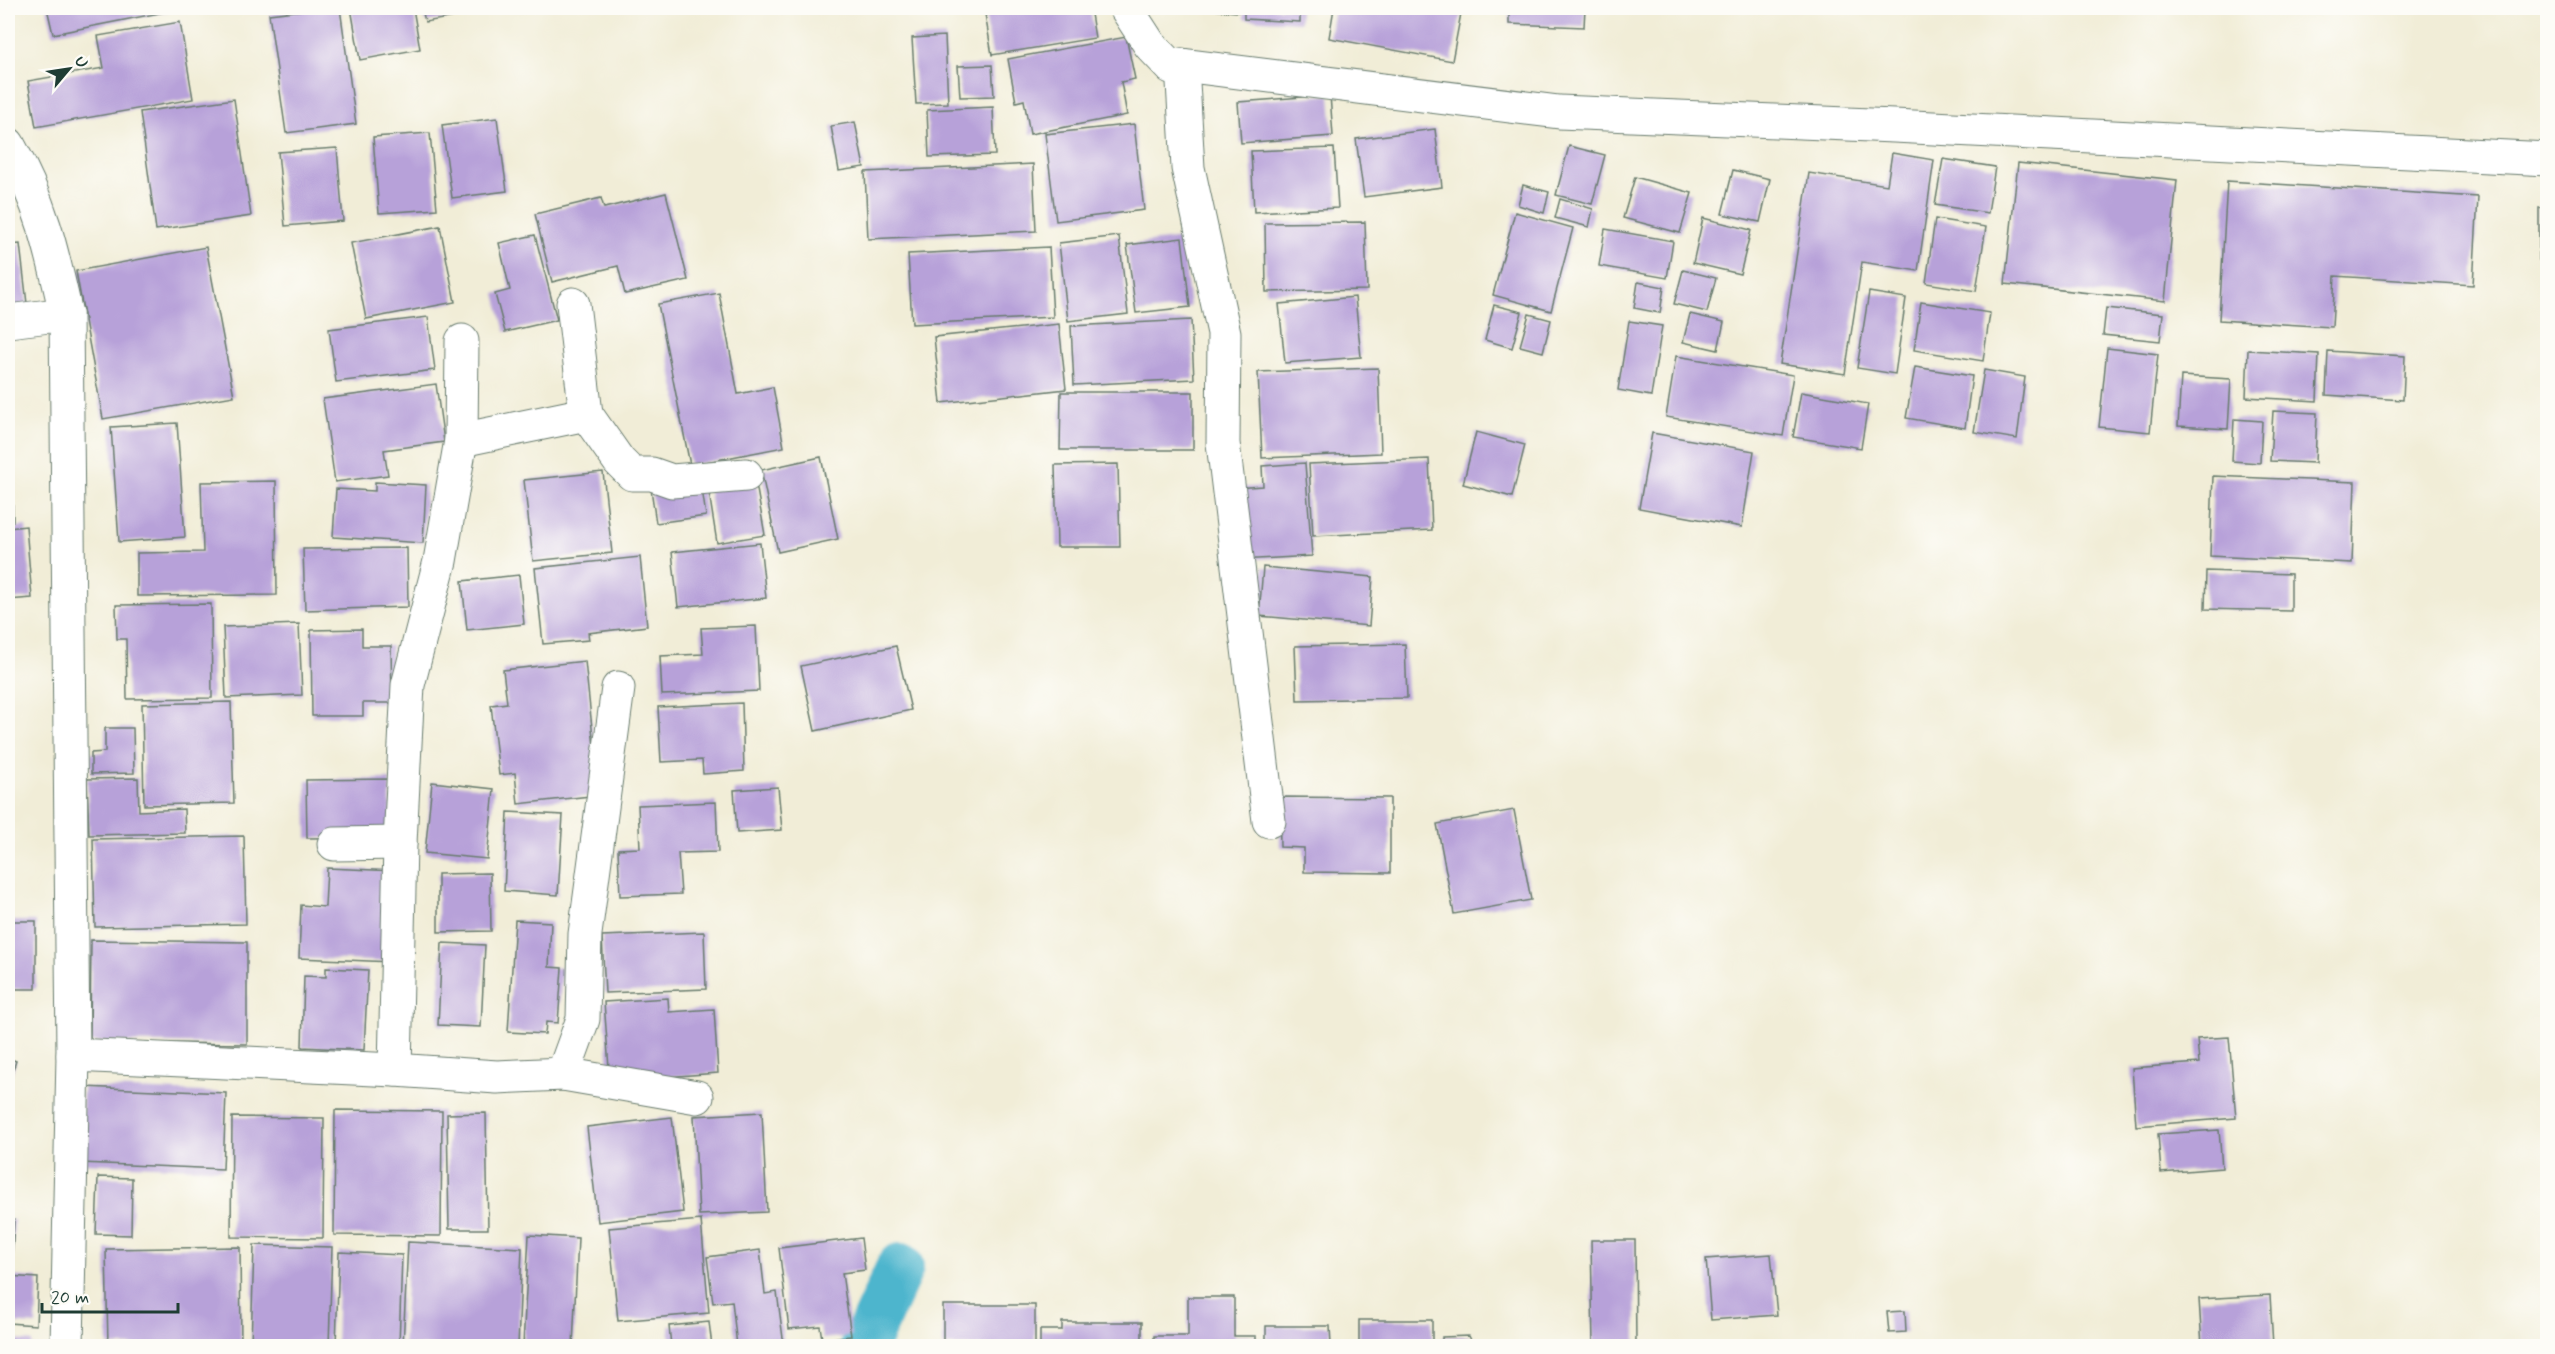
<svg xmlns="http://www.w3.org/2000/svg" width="2555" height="1354" viewBox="0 0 2555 1354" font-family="Mynerve,sans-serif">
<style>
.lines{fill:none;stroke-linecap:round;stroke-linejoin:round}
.canal{stroke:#4eb5cd;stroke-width:48}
.building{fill:#b7a1d9}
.minor-casing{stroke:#687b6d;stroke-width:35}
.tertiary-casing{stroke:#687b6d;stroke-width:35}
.minor{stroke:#fff;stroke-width:33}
.tertiary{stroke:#fff;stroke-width:33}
</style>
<rect width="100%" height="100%" fill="#fdfcf7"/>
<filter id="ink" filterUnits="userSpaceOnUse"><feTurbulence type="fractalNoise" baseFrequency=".0167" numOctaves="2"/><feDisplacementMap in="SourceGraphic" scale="12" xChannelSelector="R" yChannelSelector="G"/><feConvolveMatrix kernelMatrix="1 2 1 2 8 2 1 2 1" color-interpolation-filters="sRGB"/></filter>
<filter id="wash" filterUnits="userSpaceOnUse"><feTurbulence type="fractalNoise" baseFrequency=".008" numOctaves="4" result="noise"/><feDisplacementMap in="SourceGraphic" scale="24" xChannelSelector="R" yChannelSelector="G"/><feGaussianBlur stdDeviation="1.35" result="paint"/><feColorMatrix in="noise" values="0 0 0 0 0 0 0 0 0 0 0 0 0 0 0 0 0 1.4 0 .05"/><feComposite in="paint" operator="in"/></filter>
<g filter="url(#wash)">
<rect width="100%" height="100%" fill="#f1edd7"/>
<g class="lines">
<path class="canal" d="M 864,1346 L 900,1267"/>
</g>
<g id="blocks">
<g class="building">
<path d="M 47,8 L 175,8 L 175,10 L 53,34 Z"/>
<path d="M 322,8 L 340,8 L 356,124 L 286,133 L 269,14 Z"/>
<path d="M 351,8 L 413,8 L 420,49 L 360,60 Z"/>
<path d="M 422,8 L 472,8 L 473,14 L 425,22 Z"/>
<path d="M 984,8 L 1090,8 L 1095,38 L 992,55 Z"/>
<path d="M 1199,8 L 1239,8 L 1238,12 L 1199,9 Z"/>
<path d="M 1244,8 L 1300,8 L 1300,22 L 1244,19 Z"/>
<path d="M 1334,8 L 1462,8 L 1452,61 L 1329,38 Z"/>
<path d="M 1509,8 L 1585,8 L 1584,27 L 1509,24 Z"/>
<path d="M 180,22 L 193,99 L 36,127 L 28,81 L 104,68 L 98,36 Z"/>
<path d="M 945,36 L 948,103 L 916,104 L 912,38 Z"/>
<path d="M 1126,37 L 1135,79 L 1121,82 L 1127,115 L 1030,134 L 1024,100 L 1016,102 L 1008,59 Z"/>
<path d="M 992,65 L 994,96 L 960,97 L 958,66 Z"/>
<path d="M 1330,95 L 1333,136 L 1241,143 L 1238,102 Z"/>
<path d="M 234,99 L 251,216 L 156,230 L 140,112 Z"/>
<path d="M 993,107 L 995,155 L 929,157 L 927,110 Z"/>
<path d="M 497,118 L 507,191 L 452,198 L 442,125 Z"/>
<path d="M 855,122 L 864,167 L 839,171 L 831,126 Z"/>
<path d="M 1134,124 L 1144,210 L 1056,221 L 1045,134 Z"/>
<path d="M 1435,129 L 1442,187 L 1364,197 L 1356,139 Z"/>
<path d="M 430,133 L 437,209 L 379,213 L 373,137 Z"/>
<path d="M 1569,146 L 1605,155 L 1592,204 L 1556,195 Z"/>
<path d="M 337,148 L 343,221 L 285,226 L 278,152 Z"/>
<path d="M 1334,148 L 1338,208 L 1254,212 L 1251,151 Z"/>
<path d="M 1892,153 L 1934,160 L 1918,271 L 1862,262 L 1845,374 L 1780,364 L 1809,173 L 1887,185 Z"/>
<path d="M 1943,159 L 1995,167 L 1988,213 L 1935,205 Z"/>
<path d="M 2018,163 L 2177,180 L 2165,301 L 2005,284 Z"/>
<path d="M 1033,164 L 1036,231 L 868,239 L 865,172 Z"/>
<path d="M 1733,170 L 1770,179 L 1760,222 L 1722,214 Z"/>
<path d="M 1635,177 L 1692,193 L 1680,233 L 1623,218 Z"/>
<path d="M 2227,181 L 2478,197 L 2473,285 L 2335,276 L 2332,327 L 2219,320 Z"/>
<path d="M 1523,185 L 1549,192 L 1544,213 L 1518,205 Z"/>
<path d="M 666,193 L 688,280 L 625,294 L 618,266 L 552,282 L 535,214 L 601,198 L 604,208 Z"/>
<path d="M 1560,199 L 1593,209 L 1589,227 L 1555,218 Z"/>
<rect x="2539" y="208" width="9" height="52"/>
<path d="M 1515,212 L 1573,228 L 1551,311 L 1493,295 Z"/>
<path d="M 1703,218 L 1751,230 L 1740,274 L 1693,263 Z"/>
<path d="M 1935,219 L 1986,227 L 1976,291 L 1926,283 Z"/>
<path d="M 1365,222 L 1367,290 L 1266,292 L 1265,223 Z"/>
<path d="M 440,226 L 455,302 L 366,319 L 351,243 Z"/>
<path d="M 1605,229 L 1673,241 L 1667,278 L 1599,266 Z"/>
<path d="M 535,235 L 557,320 L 505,332 L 495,294 L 510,290 L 499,243 Z"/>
<path d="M 8,236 L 10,245 L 20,244 L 28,312 L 8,314 Z"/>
<path d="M 1119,236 L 1128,314 L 1068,321 L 1059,243 Z"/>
<path d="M 1182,238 L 1190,307 L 1136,313 L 1127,245 Z"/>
<path d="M 206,247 L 234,396 L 103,419 L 76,271 Z"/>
<path d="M 1049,247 L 1053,317 L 912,324 L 908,254 Z"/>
<path d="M 1683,270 L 1716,278 L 1707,312 L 1674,304 Z"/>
<path d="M 1638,282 L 1664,287 L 1660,313 L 1634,308 Z"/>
<path d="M 1869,292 L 1906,298 L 1895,374 L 1857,368 Z"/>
<path d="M 719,293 L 738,394 L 773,387 L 784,447 L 690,465 L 658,304 Z"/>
<path d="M 1355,297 L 1361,357 L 1285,363 L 1279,304 Z"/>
<path d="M 1921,302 L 1990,313 L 1983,361 L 1914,350 Z"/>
<path d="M 1494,305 L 1522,312 L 1512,348 L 1485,340 Z"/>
<path d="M 2106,308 L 2163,314 L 2160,341 L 2103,335 Z"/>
<path d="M 1529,314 L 1551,320 L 1543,352 L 1520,346 Z"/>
<path d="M 1690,314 L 1724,322 L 1718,350 L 1683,342 Z"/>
<path d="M 428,317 L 435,370 L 336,382 L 329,329 Z"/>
<path d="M 1191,320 L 1194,379 L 1074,385 L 1071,326 Z"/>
<path d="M 1629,321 L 1662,326 L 1651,396 L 1618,390 Z"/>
<path d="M 1059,324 L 1066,389 L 941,403 L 934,337 Z"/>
<path d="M 2107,348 L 2158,354 L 2150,432 L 2099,427 Z"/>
<path d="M 2248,350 L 2319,354 L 2317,401 L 2246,397 Z"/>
<path d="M 2328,351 L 2405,356 L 2403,400 L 2326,395 Z"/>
<path d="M 1676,356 L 1793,375 L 1783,436 L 1666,417 Z"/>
<path d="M 1915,367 L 1972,376 L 1965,428 L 1906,418 Z"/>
<path d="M 1378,368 L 1381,453 L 1262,458 L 1258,372 Z"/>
<path d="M 1984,370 L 2025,377 L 2017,439 L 1974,432 Z"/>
<path d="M 2181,376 L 2231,379 L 2228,429 L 2178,426 Z"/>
<path d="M 436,384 L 444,442 L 384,450 L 388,475 L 335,482 L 323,399 Z"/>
<path d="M 1061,392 L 1193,392 L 1193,450 L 1060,450 Z"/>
<path d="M 1801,392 L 1868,404 L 1861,448 L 1793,437 Z"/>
<path d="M 2273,411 L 2317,413 L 2315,463 L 2270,461 Z"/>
<path d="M 2234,419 L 2262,421 L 2260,463 L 2232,461 Z"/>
<path d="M 177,423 L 185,537 L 119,542 L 111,427 Z"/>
<path d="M 1476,432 L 1525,445 L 1512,497 L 1463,484 Z"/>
<path d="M 1652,433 L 1754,451 L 1742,527 L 1639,508 Z"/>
<path d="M 8,453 L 12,453 L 13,521 L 8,521 Z"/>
<path d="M 821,457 L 838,539 L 778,552 L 761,470 Z"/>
<path d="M 1429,459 L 1432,530 L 1313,536 L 1309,464 Z"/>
<path d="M 1305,463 L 1312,556 L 1240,560 L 1234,488 L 1263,486 L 1262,466 Z"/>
<path d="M 1118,464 L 1120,547 L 1057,547 L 1055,465 Z"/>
<path d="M 603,472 L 612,553 L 533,561 L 524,480 Z"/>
<path d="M 2213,476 L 2355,482 L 2352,563 L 2210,556 Z"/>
<path d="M 755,478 L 765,535 L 717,543 L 708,486 Z"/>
<path d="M 276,481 L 277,595 L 137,596 L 137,553 L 203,552 L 201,482 Z"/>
<path d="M 375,482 L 426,485 L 423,543 L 333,537 L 336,489 L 375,491 Z"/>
<path d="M 701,482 L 706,516 L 656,523 L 651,489 Z"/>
<path d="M 26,526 L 32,598 L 8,600 L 8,528 Z"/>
<path d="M 760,543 L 766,598 L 678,607 L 672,552 Z"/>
<path d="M 407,548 L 408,607 L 305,610 L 303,549 Z"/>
<path d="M 640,557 L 647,626 L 588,633 L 589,640 L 543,644 L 535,568 Z"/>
<path d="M 1263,567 L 1373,577 L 1369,626 L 1259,616 Z"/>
<path d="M 2206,571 L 2291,574 L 2291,611 L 2205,609 Z"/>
<path d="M 519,575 L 524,624 L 467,630 L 462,581 Z"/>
<path d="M 211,604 L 212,698 L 127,699 L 126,639 L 117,639 L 116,605 Z"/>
<path d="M 299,624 L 302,695 L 226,698 L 223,627 Z"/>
<path d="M 756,626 L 759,691 L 662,695 L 660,656 L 703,654 L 701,628 Z"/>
<path d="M 362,629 L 362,646 L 391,646 L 392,703 L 363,703 L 363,716 L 312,716 L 311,630 Z"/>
<path d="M 1405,644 L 1407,698 L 1297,700 L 1295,646 Z"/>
<path d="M 896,646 L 911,710 L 815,731 L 801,666 Z"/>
<path d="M 585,661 L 599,795 L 518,804 L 515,773 L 499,775 L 491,705 L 507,703 L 503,670 Z"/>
<path d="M 231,702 L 234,803 L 144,805 L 142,704 Z"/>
<path d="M 742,703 L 744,771 L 703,774 L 702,760 L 661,762 L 658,707 Z"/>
<path d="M 105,728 L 133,728 L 134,773 L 91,774 L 91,753 L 105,752 Z"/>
<path d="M 138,778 L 139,811 L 184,809 L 185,833 L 89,835 L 87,779 Z"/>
<path d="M 390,779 L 391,837 L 307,838 L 306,780 Z"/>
<path d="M 432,782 L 494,789 L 487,859 L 425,853 Z"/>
<path d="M 778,787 L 782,830 L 737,833 L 734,790 Z"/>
<path d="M 1279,797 L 1390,798 L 1390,873 L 1304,872 L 1304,848 L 1280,847 Z"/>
<path d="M 716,802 L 718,852 L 678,853 L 681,894 L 620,896 L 618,849 L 640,848 L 638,805 Z"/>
<path d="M 1514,810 L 1531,900 L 1454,914 L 1437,824 Z"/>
<path d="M 508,812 L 563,815 L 558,895 L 504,891 Z"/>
<path d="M 244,836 L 246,924 L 95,927 L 93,839 Z"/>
<path d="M 327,868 L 396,871 L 392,962 L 299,958 L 301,905 L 325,907 Z"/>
<path d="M 490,873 L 491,931 L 438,932 L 438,874 Z"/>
<path d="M 515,920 L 551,922 L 549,967 L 562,968 L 558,1023 L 546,1022 L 545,1034 L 508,1032 Z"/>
<rect x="8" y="921" width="28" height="68"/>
<path d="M 704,932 L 706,989 L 605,993 L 602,936 Z"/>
<path d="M 91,940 L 247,942 L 247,1044 L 90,1042 Z"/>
<path d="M 442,943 L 485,945 L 481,1027 L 438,1025 Z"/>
<path d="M 326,968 L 368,970 L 364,1050 L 302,1047 L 304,976 L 326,977 Z"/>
<path d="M 668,998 L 669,1012 L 714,1009 L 718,1073 L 610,1081 L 604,1002 Z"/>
<path d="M 2229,1037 L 2236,1118 L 2136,1126 L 2132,1068 L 2199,1063 L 2197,1039 Z"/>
<path d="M 8,1058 L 16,1061 L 8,1086 Z"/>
<path d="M 83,1087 L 226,1093 L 223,1169 L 81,1163 Z"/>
<path d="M 335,1110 L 442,1111 L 441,1236 L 334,1235 Z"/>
<path d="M 762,1112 L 767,1212 L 699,1215 L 694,1116 Z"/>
<path d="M 486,1113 L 488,1229 L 449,1229 L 447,1114 Z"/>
<path d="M 232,1117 L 324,1118 L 323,1238 L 231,1237 Z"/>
<path d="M 672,1117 L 683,1212 L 598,1222 L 587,1127 Z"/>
<path d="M 2219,1130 L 2222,1168 L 2161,1173 L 2158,1134 Z"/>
<path d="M 98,1177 L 132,1178 L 131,1235 L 96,1234 Z"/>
<path d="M 8,1220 L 14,1220 L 12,1258 L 8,1258 Z"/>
<path d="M 701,1220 L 709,1313 L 618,1321 L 609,1228 Z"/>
<path d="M 529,1235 L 578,1238 L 573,1346 L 523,1346 Z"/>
<path d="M 861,1238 L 865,1270 L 842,1273 L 851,1336 L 822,1339 L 820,1326 L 789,1329 L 779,1248 Z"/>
<path d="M 1591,1240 L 1635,1240 L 1636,1346 L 1593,1346 Z"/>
<path d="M 408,1242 L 522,1248 L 518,1346 L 403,1346 Z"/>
<path d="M 254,1245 L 332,1247 L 329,1346 L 251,1346 Z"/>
<path d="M 240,1247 L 241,1346 L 108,1346 L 106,1249 Z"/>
<path d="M 760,1250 L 765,1294 L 777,1292 L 784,1346 L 737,1346 L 732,1301 L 713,1303 L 707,1257 Z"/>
<path d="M 339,1252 L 402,1255 L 399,1346 L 336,1346 Z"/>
<path d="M 1771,1254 L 1777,1315 L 1711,1320 L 1706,1259 Z"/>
<path d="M 8,1276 L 38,1278 L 36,1325 L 8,1323 Z"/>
<path d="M 2270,1295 L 2273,1346 L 2202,1346 L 2199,1299 Z"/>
<path d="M 1188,1297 L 1234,1297 L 1234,1336 L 1256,1336 L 1256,1346 L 1154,1346 L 1154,1336 L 1188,1336 Z"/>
<rect x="943" y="1305" width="92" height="41"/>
<path d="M 1905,1311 L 1906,1332 L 1889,1333 L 1887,1312 Z"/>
<rect x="1359" y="1320" width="73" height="26"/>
<path d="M 709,1322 L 712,1346 L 671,1346 L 669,1326 Z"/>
<path d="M 1062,1322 L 1142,1322 L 1142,1346 L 1040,1346 L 1040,1330 L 1062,1330 Z"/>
<path d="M 1266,1326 L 1330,1326 L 1331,1346 L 1266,1346 Z"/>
<path d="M 1469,1336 L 1474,1346 L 1442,1346 L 1442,1337 Z"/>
<path d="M 8,1339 L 32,1342 L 32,1346 L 8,1346 Z"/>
</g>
</g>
</g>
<g filter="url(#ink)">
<use href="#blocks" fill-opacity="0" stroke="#687b6d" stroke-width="1.5"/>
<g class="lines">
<defs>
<g id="minor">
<path d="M 1182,65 L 1188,168 L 1224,333 L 1223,443 L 1269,821"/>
<path d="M 8,144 C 41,201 52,250 66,314 L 73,1055 L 67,1346"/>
<path d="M 573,304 L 586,414"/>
<path d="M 8,321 L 66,314"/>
<path d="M 461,440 L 586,414 L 619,461 L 632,474 L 652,474 L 672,481 L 746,475"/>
<path d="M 334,844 L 400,843"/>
<path d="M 73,1055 L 395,1070 L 497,1077 L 563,1074 L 583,1019 L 585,934 L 618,688"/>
<path d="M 395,1070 L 400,843 L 408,685 L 440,561 L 461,440 L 462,341"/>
<path d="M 563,1074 L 697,1097"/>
</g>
<path id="tertiary" d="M 1126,8 L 1150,45 L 1171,67 L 1182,65 L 1559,112 L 1894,126 L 2548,159"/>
</defs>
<use href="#minor" class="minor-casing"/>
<use href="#tertiary" class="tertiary-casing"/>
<use href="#minor" class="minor"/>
<use href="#tertiary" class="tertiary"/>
</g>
</g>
<rect width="2555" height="1354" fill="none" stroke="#fdfcf7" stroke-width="30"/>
<g transform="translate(69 69) rotate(61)" stroke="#fdfcf7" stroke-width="4.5" paint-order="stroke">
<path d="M0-4.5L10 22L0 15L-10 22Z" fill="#1f3d34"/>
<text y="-9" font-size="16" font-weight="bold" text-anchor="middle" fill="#1f3d34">U</text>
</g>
<path d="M42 1303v9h136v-9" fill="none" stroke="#1f3d34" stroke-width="3"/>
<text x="51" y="1303" font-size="18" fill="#1f3d34" stroke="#fdfcf7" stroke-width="4.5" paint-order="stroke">20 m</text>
</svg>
